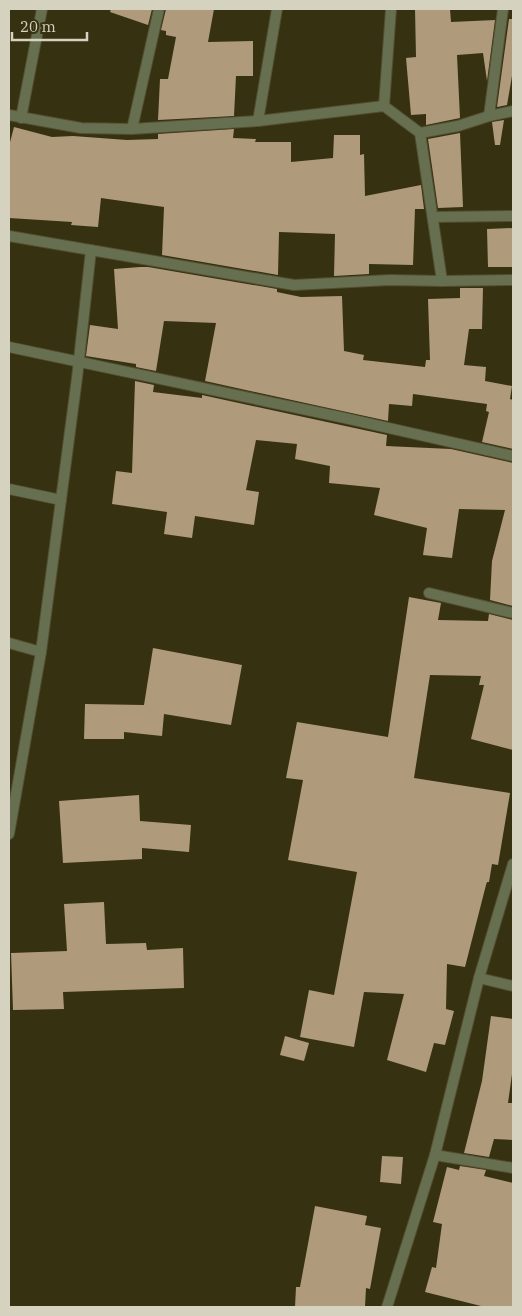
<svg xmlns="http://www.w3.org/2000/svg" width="522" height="1316" viewBox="0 0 522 1316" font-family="'IBM Plex Serif',serif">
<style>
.building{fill:#af9a7c}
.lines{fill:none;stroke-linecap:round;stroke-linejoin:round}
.minor-casing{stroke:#534e30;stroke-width:12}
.tertiary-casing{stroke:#534e30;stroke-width:12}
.minor{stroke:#667051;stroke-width:10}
.tertiary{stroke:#667051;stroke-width:10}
</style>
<rect width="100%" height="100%" fill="#363110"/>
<g class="building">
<path d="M 111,9 L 152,9 L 148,25 L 110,12 Z"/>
<path d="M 166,9 L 214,9 L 208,42 L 253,41 L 253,76 L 236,76 L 234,116 L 158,120 L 160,79 L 168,79 L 176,37 L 166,35 L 166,31 L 161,30 Z"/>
<path d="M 415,9 L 450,9 L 451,22 L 495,20 L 487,81 L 483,53 L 457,55 L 460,118 L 426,125 L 426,114 L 411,115 L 406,58 L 416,57 Z"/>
<path d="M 509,19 L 513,19 L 513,76 L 512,76 L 507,105 L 497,107 Z"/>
<path d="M 504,120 L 500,145 L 495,145 L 492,122 Z"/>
<path d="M 14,127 L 52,137 L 73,136 L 127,140 L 158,139 L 158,134 L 234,129 L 233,138 L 256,139 L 255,142 L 291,142 L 291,162 L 333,158 L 334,135 L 360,135 L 360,155 L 364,154 L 365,196 L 421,185 L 424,209 L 415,209 L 413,265 L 369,264 L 369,274 L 334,276 L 335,234 L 279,232 L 278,275 L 162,255 L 164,207 L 101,198 L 98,227 L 71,225 L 72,222 L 9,218 L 9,146 Z"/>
<path d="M 460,133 L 463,207 L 438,208 L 428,139 Z"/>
<path d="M 513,228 L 513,267 L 488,267 L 487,229 Z"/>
<path d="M 140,267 L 148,267 L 277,289 L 277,292 L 301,297 L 342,296 L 344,351 L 364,355 L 363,360 L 425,367 L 426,360 L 430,360 L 428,299 L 460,298 L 460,288 L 483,288 L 482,329 L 469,329 L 464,365 L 486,367 L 485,381 L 512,386 L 510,399 L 513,400 L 513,449 L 482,442 L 489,412 L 486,411 L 487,404 L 413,394 L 412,406 L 389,404 L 388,421 L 205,381 L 216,323 L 164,321 L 156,371 L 136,367 L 136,364 L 86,356 L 90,325 L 118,329 L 114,269 Z"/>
<path d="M 135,381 L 154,385 L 153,392 L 202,398 L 202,395 L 387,435 L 386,446 L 451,449 L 513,463 L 513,606 L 490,600 L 492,561 L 505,510 L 459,509 L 452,558 L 423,555 L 427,528 L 374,515 L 380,488 L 329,483 L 330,466 L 295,459 L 297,444 L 256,440 L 246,490 L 259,492 L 254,525 L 195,516 L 192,538 L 164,534 L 167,512 L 112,504 L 116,471 L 132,473 Z"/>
<path d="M 409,597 L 441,603 L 438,620 L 488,621 L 489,614 L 513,620 L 513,750 L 471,739 L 484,685 L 479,685 L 481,676 L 430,675 L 414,778 L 510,793 L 498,865 L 492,864 L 489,882 L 487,882 L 486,885 L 465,967 L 447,964 L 446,1009 L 454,1011 L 445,1045 L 434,1043 L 426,1072 L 387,1060 L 404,994 L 364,992 L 354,1047 L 300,1037 L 309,990 L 334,995 L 357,872 L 288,860 L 303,780 L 286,778 L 297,722 L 388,737 Z"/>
<path d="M 153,648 L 242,665 L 231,725 L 164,714 L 162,736 L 124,732 L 124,739 L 84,739 L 85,704 L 144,705 Z"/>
<path d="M 139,795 L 140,821 L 191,825 L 189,852 L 142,848 L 142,859 L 63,863 L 59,801 Z"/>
<path d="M 104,902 L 106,944 L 146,943 L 147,950 L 183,948 L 184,988 L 63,992 L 64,1009 L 13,1010 L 11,953 L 67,951 L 64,904 Z"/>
<path d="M 491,1016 L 513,1019 L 513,1067 L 508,1103 L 513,1103 L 513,1140 L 494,1139 L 489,1157 L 464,1153 L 482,1081 Z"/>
<path d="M 285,1036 L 309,1043 L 304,1061 L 280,1055 Z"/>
<path d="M 382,1156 L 403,1157 L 401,1184 L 380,1182 Z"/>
<path d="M 460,1166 L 486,1170 L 484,1176 L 513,1183 L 513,1307 L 485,1307 L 425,1292 L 432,1267 L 436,1268 L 442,1224 L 433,1222 L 447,1167 L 459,1170 Z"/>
<path d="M 315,1206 L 367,1216 L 365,1225 L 381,1228 L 370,1289 L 366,1288 L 365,1307 L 295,1307 L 296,1287 L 300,1287 Z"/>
</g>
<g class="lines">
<defs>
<g id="minor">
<path d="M 391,9 L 384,106 L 420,133 L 442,281"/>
<path d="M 489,116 L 503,9"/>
<path d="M 21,118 L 42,9"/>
<path d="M 258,121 L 277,9"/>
<path d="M 132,129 L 159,9"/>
<path d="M 434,217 L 513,216"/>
<path d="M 9,347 L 340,417 L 513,456"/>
<path d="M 9,489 L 61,500"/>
<path d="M 429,593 L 513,613"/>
<path d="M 9,643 L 41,652"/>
<path d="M 9,834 L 41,652 L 77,378 L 91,250"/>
<path d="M 479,978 L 513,986"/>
<path d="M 435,1155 L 513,1168"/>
<path d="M 387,1307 L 435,1155 L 479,978 L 513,864"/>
</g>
<g id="tertiary">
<path d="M 9,115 L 81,128 L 132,129 L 258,121 L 384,106"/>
<path d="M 420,133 L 458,126 L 489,116 L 513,111"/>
<path d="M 9,236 L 294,285 L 390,280 L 442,281 L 513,280"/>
</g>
</defs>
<use href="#minor" class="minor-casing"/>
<use href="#tertiary" class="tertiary-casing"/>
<use href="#minor" class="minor"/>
<use href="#tertiary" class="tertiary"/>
</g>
<rect width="522" height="1316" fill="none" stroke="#d5d2c0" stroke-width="20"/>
<path d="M12 32v8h75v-8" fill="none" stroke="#d5d2c0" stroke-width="2.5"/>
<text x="20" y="32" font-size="15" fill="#d5d2c0" stroke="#363110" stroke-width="4" paint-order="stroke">20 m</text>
</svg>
